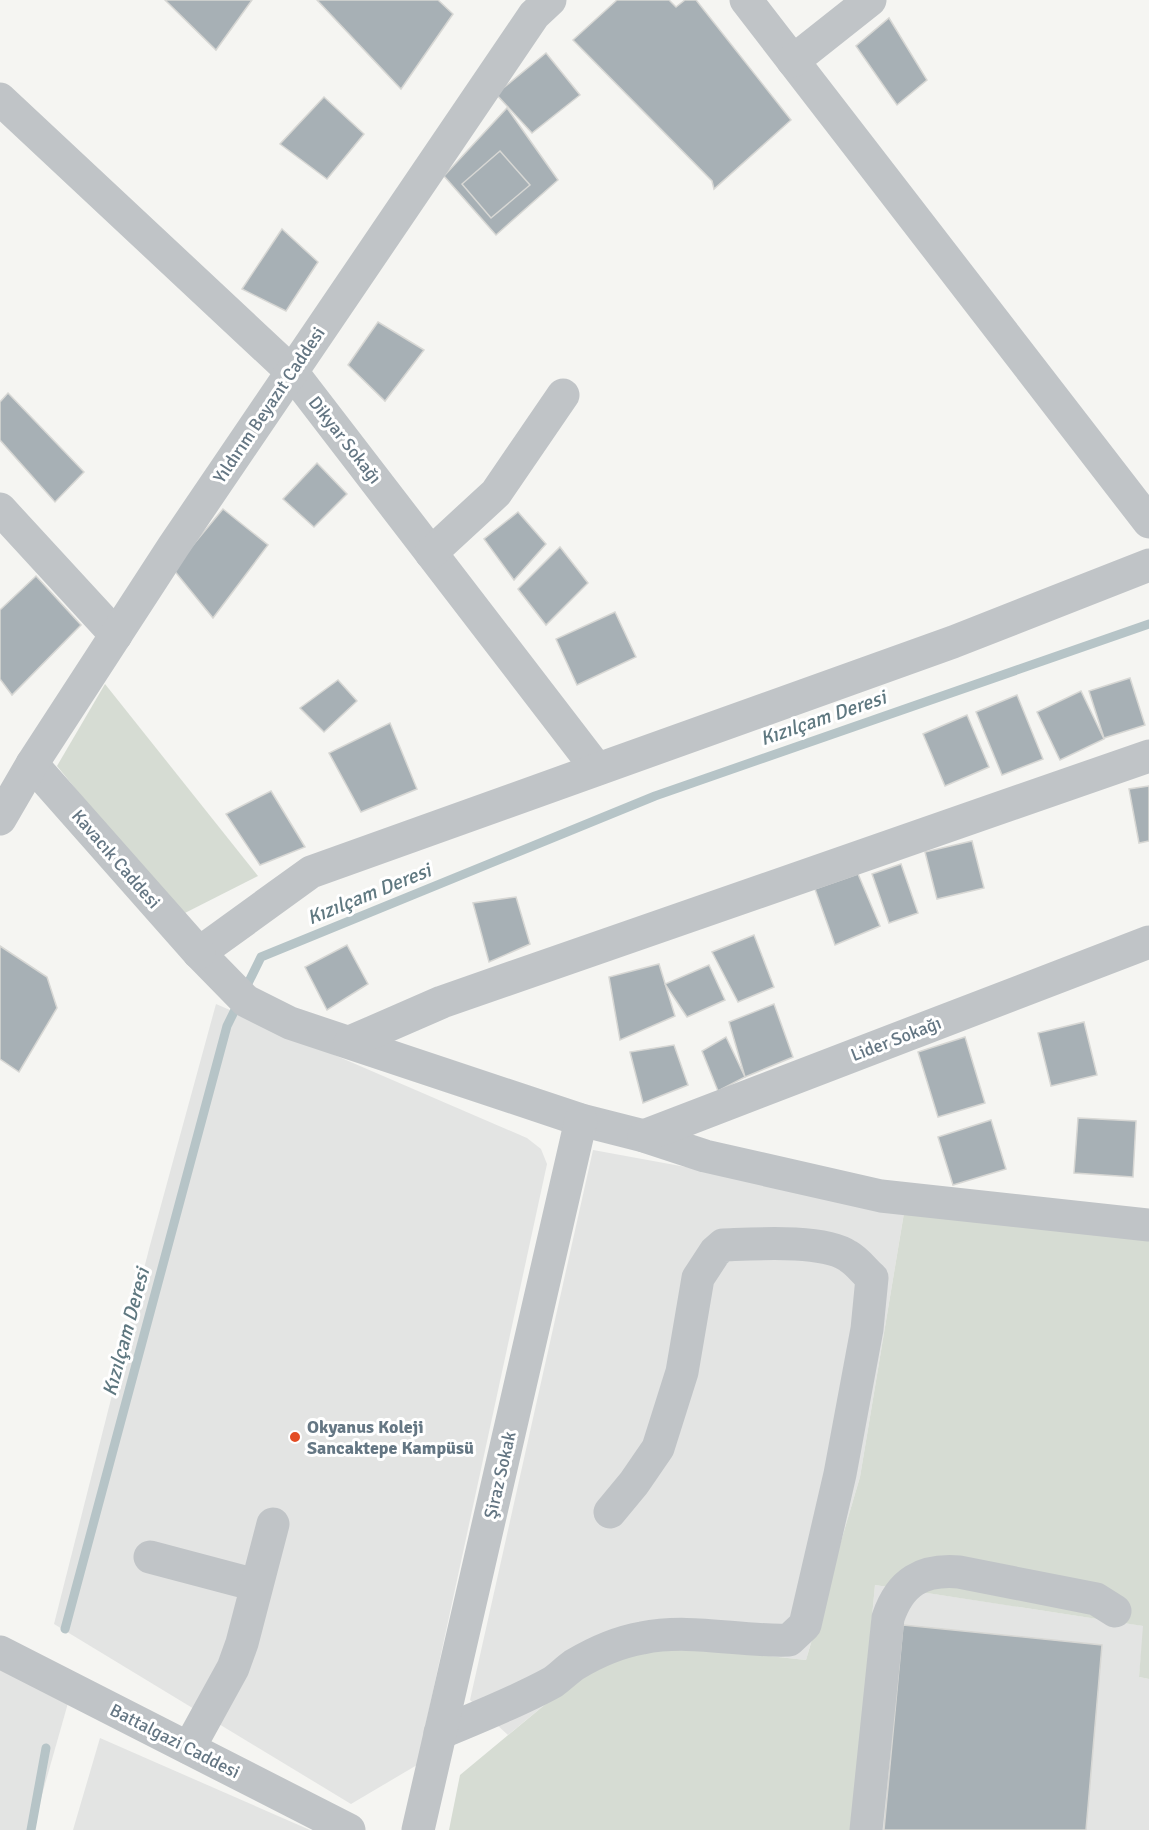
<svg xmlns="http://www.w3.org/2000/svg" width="1149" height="1830" viewBox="0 0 1149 1830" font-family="Signika,sans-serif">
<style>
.built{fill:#e3e4e3}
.green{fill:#d6dcd3}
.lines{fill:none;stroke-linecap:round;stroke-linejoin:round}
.stream{stroke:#b6c4c7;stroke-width:9}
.building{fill:#a7b0b5;stroke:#d7d7d4;stroke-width:1.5}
.minor{stroke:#c0c4c7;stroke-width:33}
.poi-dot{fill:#e34c24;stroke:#fff;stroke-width:2}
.labels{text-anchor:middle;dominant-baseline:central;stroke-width:6;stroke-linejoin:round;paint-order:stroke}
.street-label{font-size:18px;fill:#647683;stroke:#fff}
.poi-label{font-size:18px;font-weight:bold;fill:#647683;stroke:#fff;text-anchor:start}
.water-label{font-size:20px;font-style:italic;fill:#5f7880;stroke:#fff}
</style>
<rect width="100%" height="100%" fill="#f5f5f2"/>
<g class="built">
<path d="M 216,1004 L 527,1138 L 541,1149 L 547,1164 L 417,1765 L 351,1804 L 54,1624 L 149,1249 Z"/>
<path d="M 593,1150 L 905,1207 L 860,1477 L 806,1660 L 664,1645 L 588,1669 L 508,1735 L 470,1700 Z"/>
<path d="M 875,1585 L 1144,1626 L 1139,1677 L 1149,1679 L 1149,1830 L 852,1830 Z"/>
<path d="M 0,1663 L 68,1703 L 32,1830 L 0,1830 Z"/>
<path d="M 100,1738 L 310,1830 L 73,1830 Z"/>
</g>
<g class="green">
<path d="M 105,684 L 258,876 L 179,916 L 57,766 Z"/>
<path d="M 905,1207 L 1149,1239 L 1149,1679 L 1139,1677 L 1143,1626 L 875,1585 L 852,1830 L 449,1830 L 460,1775 L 588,1669 L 664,1645 L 806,1660 L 860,1477 Z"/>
</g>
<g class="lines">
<g class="stream">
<path d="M 65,1629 L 227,1026 L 261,957 L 655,796 L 1149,624"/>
<path d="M 31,1830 L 46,1748"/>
</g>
</g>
<g class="building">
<path d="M 165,0 L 252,0 L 216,50 Z"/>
<path d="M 317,0 L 438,0 L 453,14 L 401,89 Z"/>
<path d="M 617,0 L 669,0 L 676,7 L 685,0 L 696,0 L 791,120 L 714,189 L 712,181 L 573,40 Z"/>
<path d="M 889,18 L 927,80 L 897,105 L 856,46 Z"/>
<path d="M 546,53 L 580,95 L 532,133 L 496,94 Z"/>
<path d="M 324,97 L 364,134 L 327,179 L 280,144 Z"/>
<path d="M 507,108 L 558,180 L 496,235 L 444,176 Z"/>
<path d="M 500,151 L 530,185 L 491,218 L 462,184 Z"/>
<path d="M 282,229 L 318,262 L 286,311 L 242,289 Z"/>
<path d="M 378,322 L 424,350 L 385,401 L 348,365 Z"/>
<path d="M 8,393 L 84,472 L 55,502 L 0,440 L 0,402 Z"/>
<path d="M 317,463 L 347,494 L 314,527 L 283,499 Z"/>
<path d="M 223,509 L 268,545 L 213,618 L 173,569 Z"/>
<path d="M 518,512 L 546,544 L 514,580 L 484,539 Z"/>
<path d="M 560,547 L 588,583 L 546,625 L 518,589 Z"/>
<path d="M 36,576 L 81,625 L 12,695 L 0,679 L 0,610 Z"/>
<path d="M 615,612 L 636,657 L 577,685 L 556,639 Z"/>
<path d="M 1130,678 L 1145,725 L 1104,738 L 1089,691 Z"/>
<path d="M 338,680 L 357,701 L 324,732 L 300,708 Z"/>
<path d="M 1081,691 L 1104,739 L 1060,760 L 1037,712 Z"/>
<path d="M 1017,695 L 1043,759 L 1002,775 L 976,712 Z"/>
<path d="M 967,715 L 989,767 L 945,786 L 923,734 Z"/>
<path d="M 390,723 L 417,789 L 361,812 L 329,753 Z"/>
<path d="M 1149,786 L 1149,841 L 1139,843 L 1129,789 Z"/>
<path d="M 271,791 L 305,847 L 260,865 L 226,814 Z"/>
<path d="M 972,841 L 984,888 L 937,899 L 925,852 Z"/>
<path d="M 901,864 L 918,913 L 889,923 L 872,874 Z"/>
<path d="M 858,874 L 880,926 L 835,945 L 815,889 Z"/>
<path d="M 516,897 L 530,944 L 489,962 L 473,903 Z"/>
<path d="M 754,935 L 774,987 L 738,1002 L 712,952 Z"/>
<path d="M 347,945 L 368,984 L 327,1010 L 305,967 Z"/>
<path d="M 0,946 L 47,977 L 57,1008 L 19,1072 L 0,1059 Z"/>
<path d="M 659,964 L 675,1016 L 620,1040 L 609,977 Z"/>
<path d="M 709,965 L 725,1000 L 687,1017 L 665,984 Z"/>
<path d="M 774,1004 L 793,1057 L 745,1077 L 729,1022 Z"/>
<path d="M 1084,1022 L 1097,1075 L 1051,1086 L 1038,1033 Z"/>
<path d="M 726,1037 L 745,1077 L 718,1091 L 702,1051 Z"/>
<path d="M 965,1037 L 985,1103 L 938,1117 L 918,1052 Z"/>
<path d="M 674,1045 L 688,1085 L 643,1103 L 630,1052 Z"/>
<path d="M 1078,1118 L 1136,1121 L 1133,1177 L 1074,1173 Z"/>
<path d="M 991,1120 L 1006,1169 L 953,1185 L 938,1137 Z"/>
<path d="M 903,1625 L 1102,1645 L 1086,1830 L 884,1830 Z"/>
</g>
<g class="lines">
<g class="minor">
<path d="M 746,0 L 1149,522"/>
<path d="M 793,61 L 870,0"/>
<path d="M 0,99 L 292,372 L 597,769"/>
<path d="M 0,509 L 116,635"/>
<path d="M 431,553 L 496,493 L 563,395"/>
<path d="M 1149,565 L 953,642 L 311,872 L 199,953 L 246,1001 L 290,1023 L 581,1120 L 644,1136 L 705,1156 L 881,1196 L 1149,1225"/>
<path d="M 32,764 L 199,953"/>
<path d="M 0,819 L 32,764 L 173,547 L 534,15 L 550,0"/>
<path d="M 350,1042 L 442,1002 L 1149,756"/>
<path d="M 644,1136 L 1149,942"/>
<path d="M 150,1557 L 256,1585"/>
<path d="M 0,1652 L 349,1830"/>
<path d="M 440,1733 C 478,1717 517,1702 553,1682 C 560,1677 567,1670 574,1665 C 594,1653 619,1642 642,1638 C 691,1628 740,1642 789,1640 L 805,1625 L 840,1474 L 867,1329 L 872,1278 C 864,1271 857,1261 848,1256 C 822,1239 754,1244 723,1245 L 715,1252 L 698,1278 L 682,1372 L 658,1448 L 634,1483 L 610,1512"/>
<path d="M 189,1748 L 233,1668 L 242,1643 L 273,1524"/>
<path d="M 418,1830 L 581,1120"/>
<path d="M 866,1830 L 888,1618 C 900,1582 922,1569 959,1572 L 1096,1599 L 1115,1611"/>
</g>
</g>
<circle class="poi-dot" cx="295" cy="1437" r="6"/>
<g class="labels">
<g class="street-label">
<text transform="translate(269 405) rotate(-56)">Yıldırım Beyazıt Caddesi</text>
<text transform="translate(345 440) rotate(52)">Dikyar Sokağı</text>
<text transform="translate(116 859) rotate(49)">Kavacık Caddesi</text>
<text transform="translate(896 1039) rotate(-21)">Lider Sokağı</text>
<text transform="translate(500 1475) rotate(-77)">Şiraz Sokak</text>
<text transform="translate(175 1741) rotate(27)">Battalgazi Caddesi</text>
</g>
<g class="poi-label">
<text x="307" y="1427">Okyanus Koleji<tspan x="307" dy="21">Sancaktepe Kampüsü</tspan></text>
</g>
<g class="water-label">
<text transform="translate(823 718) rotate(-19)">Kızılçam Deresi</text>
<text transform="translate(369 894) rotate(-22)">Kızılçam Deresi</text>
<text transform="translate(126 1332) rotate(-75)">Kızılçam Deresi</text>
</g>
</g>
</svg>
